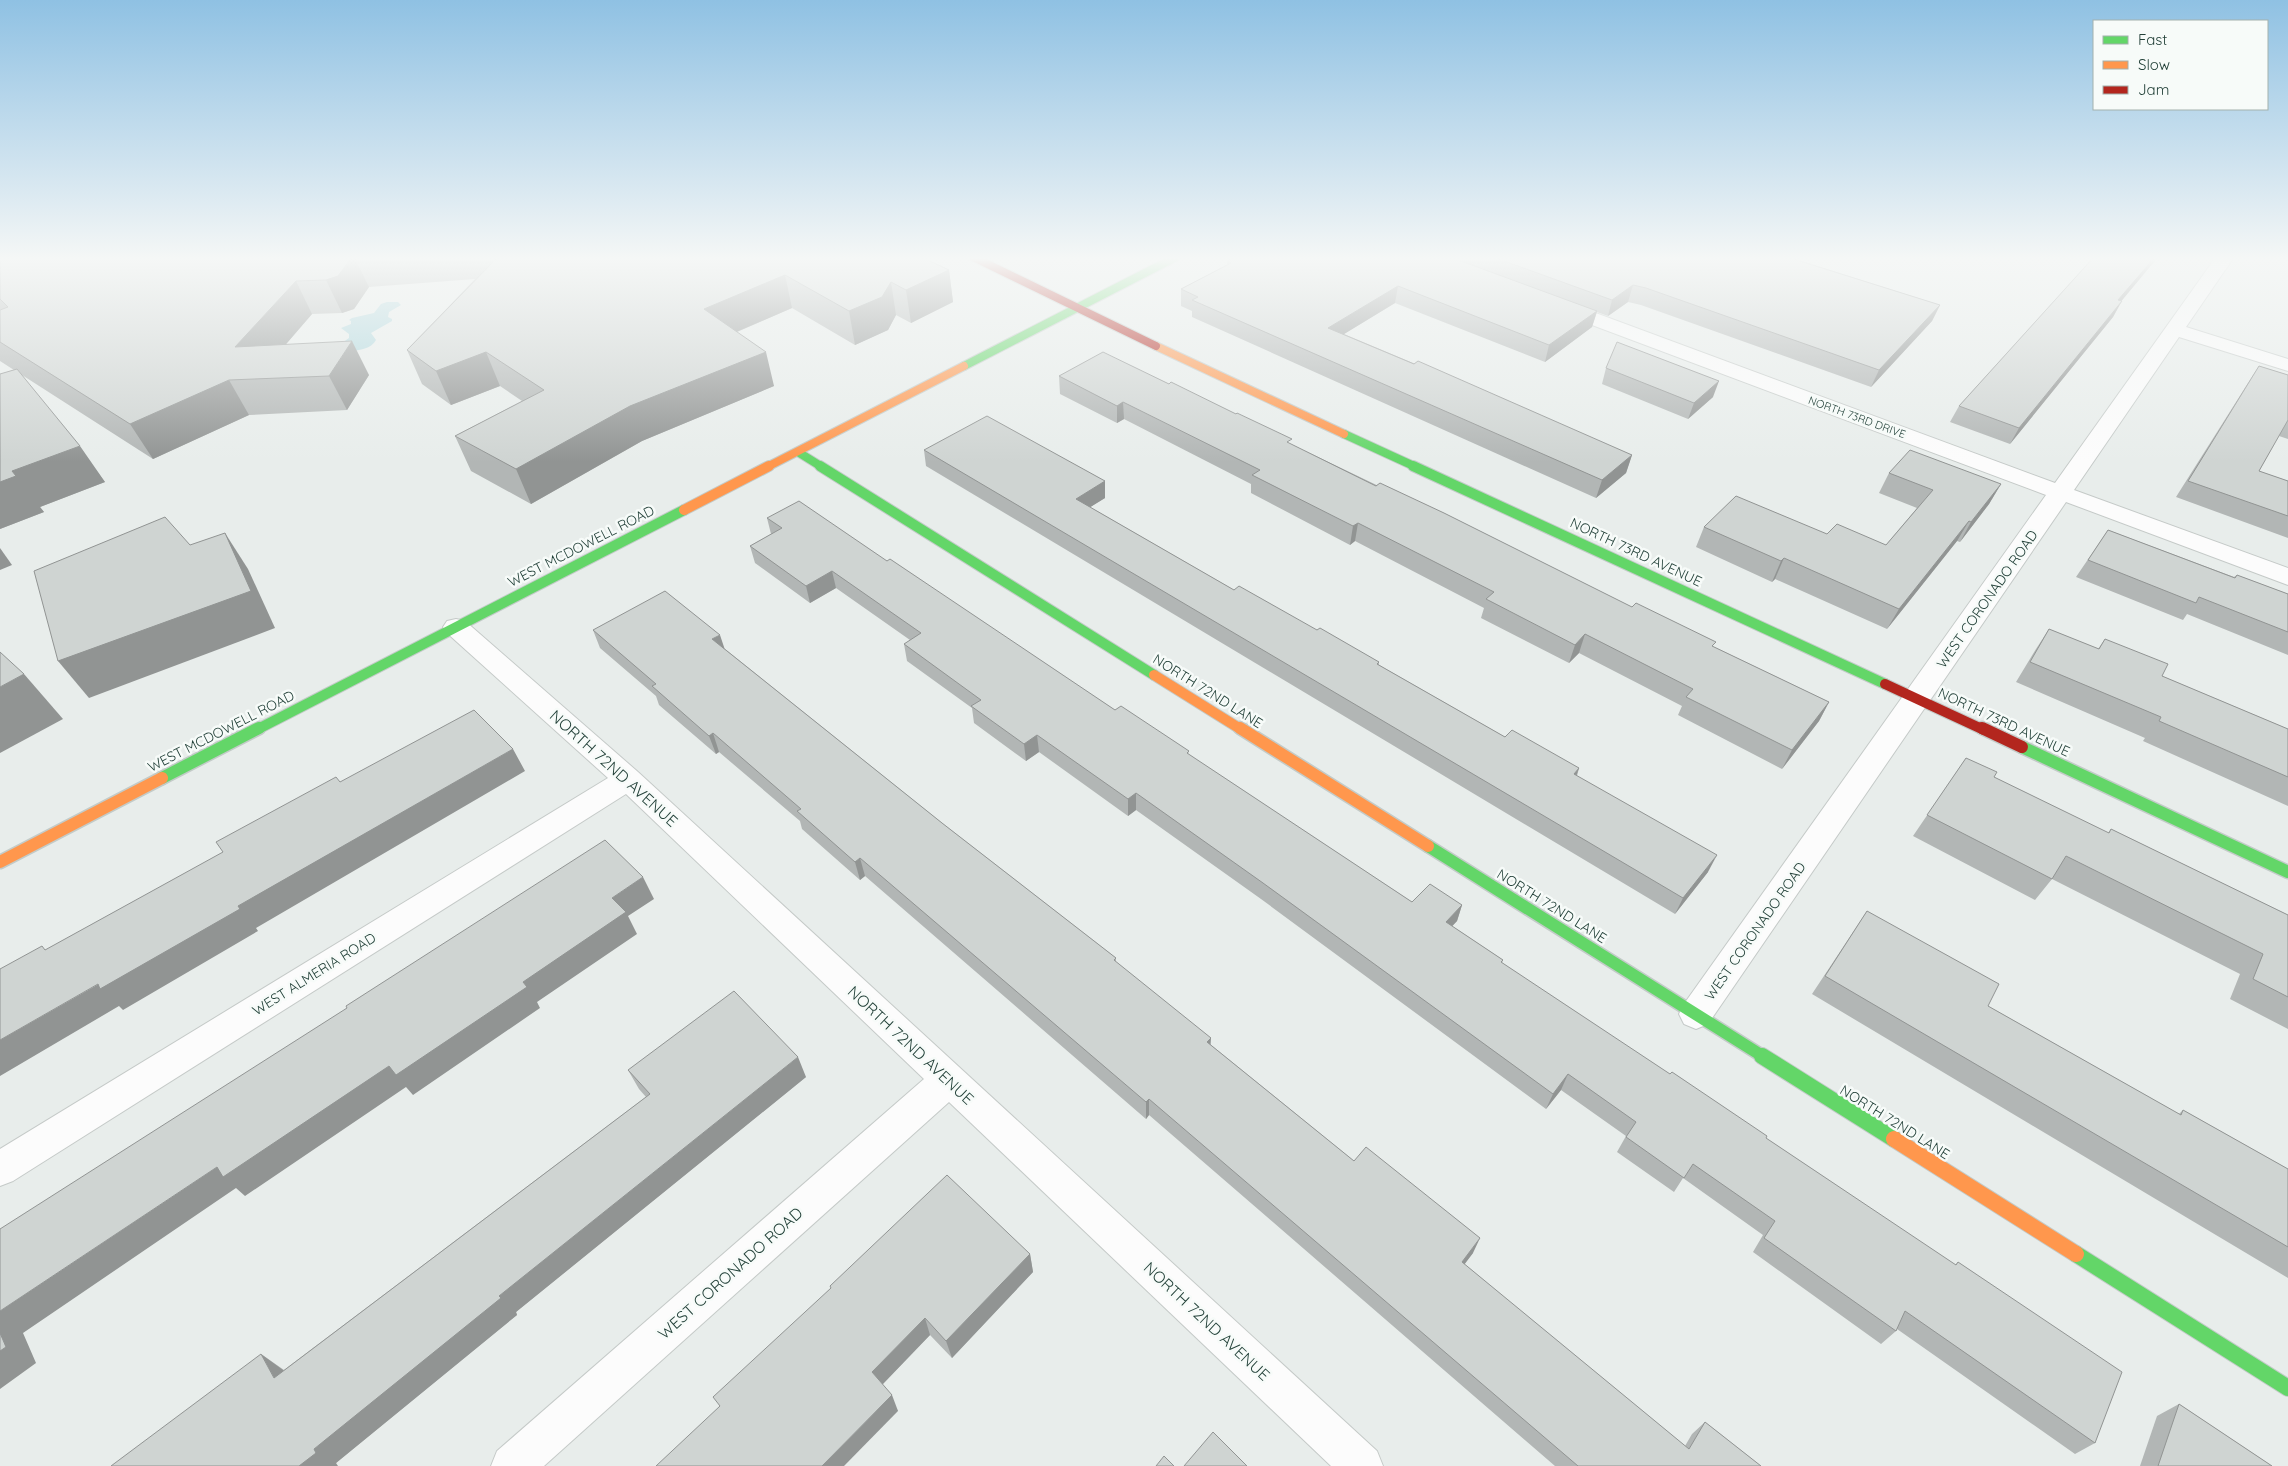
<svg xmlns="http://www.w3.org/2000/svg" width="2288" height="1466" viewBox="0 0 2288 1466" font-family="Quicksand,sans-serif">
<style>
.water{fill:#a9d4db}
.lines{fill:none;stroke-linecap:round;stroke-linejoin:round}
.street-casing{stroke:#c5cac8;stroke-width:2}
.fast-far3-casing{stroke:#c3cbc8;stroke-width:10}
.fast-far2-casing{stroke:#c3cbc8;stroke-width:12}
.fast-far1-casing{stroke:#c3cbc8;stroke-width:15}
.fast-casing{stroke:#c3cbc8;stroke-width:18}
.slow-far3-casing{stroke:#c3cbc8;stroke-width:10}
.slow-far2-casing{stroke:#c3cbc8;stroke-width:12}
.slow-far1-casing{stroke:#c3cbc8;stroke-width:15}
.slow-casing{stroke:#c3cbc8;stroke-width:18}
.jam-far2-casing{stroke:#c3cbc8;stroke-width:10}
.jam-far1-casing{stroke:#c3cbc8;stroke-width:12}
.jam-casing{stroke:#c3cbc8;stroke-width:15}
.street{fill:#fcfcfc;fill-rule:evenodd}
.fast-far3{stroke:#63d668;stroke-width:8}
.fast-far2{stroke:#63d668;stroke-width:10}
.fast-far1{stroke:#63d668;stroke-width:12}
.fast{stroke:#63d668;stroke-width:16}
.slow-far3{stroke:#ff974d;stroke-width:8}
.slow-far2{stroke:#ff974d;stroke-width:10}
.slow-far1{stroke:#ff974d;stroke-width:12}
.slow{stroke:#ff974d;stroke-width:16}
.jam-far2{stroke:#b3261e;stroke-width:8}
.jam-far1{stroke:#b3261e;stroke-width:10}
.jam{stroke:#b3261e;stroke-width:12}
.wall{fill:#b2b6b5}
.shaded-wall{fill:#919493}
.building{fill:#cfd4d2;stroke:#919493}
.labels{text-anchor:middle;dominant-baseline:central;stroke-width:5;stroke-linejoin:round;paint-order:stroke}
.far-street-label{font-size:11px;fill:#24423a;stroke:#f7fbf9}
.street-label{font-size:14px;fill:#24423a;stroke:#f7fbf9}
.near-street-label{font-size:16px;fill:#24423a;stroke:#f7fbf9}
</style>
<rect width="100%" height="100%" fill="#e8edeb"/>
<path class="water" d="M 387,302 L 398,302 L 401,305 L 389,312 L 388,317 L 392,319 L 392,321 L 371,333 L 376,340 C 371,349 360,350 350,351 L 342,343 L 349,338 L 349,334 L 341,328 L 351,324 L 351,321 L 349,320 L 352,318 L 374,313 L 381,304 Z"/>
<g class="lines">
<defs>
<g id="street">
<path d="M 2216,257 L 2234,257 L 2186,327 L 2288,359 L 2288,371 L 2179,337 L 2074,490 L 2288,568 L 2288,585 L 2066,502 L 1708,1024 L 1696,1029 L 1684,1024 L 1679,1014 L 1684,1004 L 2046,495 L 1552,310 L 1550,306 L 1552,302 L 1559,300 L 1566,302 L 2055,483 Z"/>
<path d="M 456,619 L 465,621 L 638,772 L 1377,1451 L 1383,1466 L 1331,1466 L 949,1102 L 544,1466 L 491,1466 L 497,1451 L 924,1079 L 626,794 L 13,1181 L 0,1186 L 0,1149 L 608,778 L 447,633 L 443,627 L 447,621 Z"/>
</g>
<g id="fast-far3">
<path d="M 964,366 L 1176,257"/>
<path d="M 1344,434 L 1416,467"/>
<path d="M 798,452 L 822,467"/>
</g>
<g id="fast-far2">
<path d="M 820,466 L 1154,675"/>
<path d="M 1413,466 L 1885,684"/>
<path d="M 256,730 L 684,510"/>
</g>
<g id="fast-far1">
<path d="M 2022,747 L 2288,872"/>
<path d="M 162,778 L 259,728"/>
<path d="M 1428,846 L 1764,1057"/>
</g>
<g id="fast">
<path d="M 1762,1056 L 1894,1139"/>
<path d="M 2076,1254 L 2288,1388"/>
</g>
<g id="slow-far3">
<path d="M 1156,346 L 1344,434"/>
<path d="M 767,467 L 964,366"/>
</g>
<g id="slow-far2">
<path d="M 684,510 L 769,466"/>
<path d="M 1154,675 L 1242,730"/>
</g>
<g id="slow-far1">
<path d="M 1240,728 L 1428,846"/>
<path d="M 0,862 L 162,778"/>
</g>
<path id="slow" d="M 1894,1139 L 2076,1254"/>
<path id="jam-far2" d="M 973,257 L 1156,346"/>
<path id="jam-far1" d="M 1885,684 L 1984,730"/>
<path id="jam" d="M 1982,728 L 2022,747"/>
</defs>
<use href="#street" class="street-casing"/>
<use href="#fast-far3" class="fast-far3-casing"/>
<use href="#fast-far2" class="fast-far2-casing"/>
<use href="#fast-far1" class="fast-far1-casing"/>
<use href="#fast" class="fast-casing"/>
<use href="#slow-far3" class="slow-far3-casing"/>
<use href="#slow-far2" class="slow-far2-casing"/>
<use href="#slow-far1" class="slow-far1-casing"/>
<use href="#slow" class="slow-casing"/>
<use href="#jam-far2" class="jam-far2-casing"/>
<use href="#jam-far1" class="jam-far1-casing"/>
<use href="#jam" class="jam-casing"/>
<use href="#street" class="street"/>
<use href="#fast-far3" class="fast-far3"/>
<use href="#fast-far2" class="fast-far2"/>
<use href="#fast-far1" class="fast-far1"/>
<use href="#fast" class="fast"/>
<use href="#slow-far3" class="slow-far3"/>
<use href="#slow-far2" class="slow-far2"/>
<use href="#slow-far1" class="slow-far1"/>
<use href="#slow" class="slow"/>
<use href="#jam-far2" class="jam-far2"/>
<use href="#jam-far1" class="jam-far1"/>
<use href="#jam" class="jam"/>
</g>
<g class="wall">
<path d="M 0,257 L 921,257 L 949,270 L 953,302 L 911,323 L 896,315 L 888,330 L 855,345 L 792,308 L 737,332 L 774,386 L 642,441 L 531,504 L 471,471 L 455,436 L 522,401 L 500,386 L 451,405 L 422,384 L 407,350 L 475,279 L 369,287 L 354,309 L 342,313 L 312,314 L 286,344 L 369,375 L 347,410 L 249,415 L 153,459 L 22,375 L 105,482 L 40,507 L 44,512 L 0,529 L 0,374 L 14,370 L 0,361 L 0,310 L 1,310 L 0,309 Z"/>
<path d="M 1235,257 L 1791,257 L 1789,257 L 1940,305 L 1932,321 L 1871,387 L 1641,305 L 1628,302 L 1608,316 L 1597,312 L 1592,327 L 1545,362 L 1395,303 L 1344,334 L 1632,455 L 1626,473 L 1596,498 L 1192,317 L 1192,311 L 1181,306 L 1181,289 L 1227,265 L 1227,261 Z"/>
<path d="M 2092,257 L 2158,257 L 2121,301 L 2113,317 L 2010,444 L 1950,422 L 1959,406 L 2089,262 Z"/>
<path d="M 2259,366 L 2288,375 L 2288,439 L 2279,436 L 2259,471 L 2288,481 L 2288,538 L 2176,497 L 2248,383 Z"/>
<path d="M 1606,368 L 1713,397 L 1688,419 L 1602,384 Z"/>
<path d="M 1059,376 L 1291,444 L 1829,702 L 1819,721 L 1782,769 L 1678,715 L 1682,706 L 1579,653 L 1569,663 L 1481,618 L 1484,608 L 1355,541 L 1350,545 L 1251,493 L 1251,484 L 1124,419 L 1117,423 L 1060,394 Z"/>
<path d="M 924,450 L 1105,481 L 1105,498 L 1090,507 L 1234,590 L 1379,662 L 1379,665 L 1505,737 L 1579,768 L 1577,776 L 1708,872 L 1675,914 L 926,466 Z"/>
<path d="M 1889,473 L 2001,484 L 1989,504 L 1960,542 L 1957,541 L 1887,629 L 1775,579 L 1772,582 L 1696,547 L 1704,527 L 1827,534 L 1886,545 L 1917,508 L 1879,493 Z"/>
<path d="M 767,518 L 887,561 L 1115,710 L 1189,751 L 1188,754 L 1412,902 L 1462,905 L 1457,921 L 1452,926 L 1503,960 L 1502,963 L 1955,1265 L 1958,1262 L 2095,1443 L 2075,1454 L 1897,1329 L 1896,1331 L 1881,1344 L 1753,1252 L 1763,1235 L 1683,1178 L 1674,1192 L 1617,1152 L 1626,1136 L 1561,1090 L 1546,1109 L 1261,899 L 1136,810 L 1128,816 L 1039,752 L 1026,761 L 974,723 L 972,708 L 907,661 L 904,644 L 910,640 L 836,588 L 810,603 L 755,563 L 750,546 L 771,534 Z"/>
<path d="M 2108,530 L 2234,577 L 2237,575 L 2288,594 L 2288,655 L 2187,614 L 2183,620 L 2076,577 Z"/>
<path d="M 2049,629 L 2098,649 L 2105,639 L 2162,676 L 2288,729 L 2288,806 L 2143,741 L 2145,738 L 2016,682 L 2036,649 Z"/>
<path d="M 593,630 L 725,649 L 942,823 L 1116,958 L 1116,962 L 1211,1045 L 1354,1161 L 1473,1253 L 1464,1264 L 1685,1446 L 1692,1434 L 1705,1422 L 1761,1466 L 1555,1466 L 1149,1115 L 1146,1119 L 865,876 L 860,880 L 802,829 L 800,821 L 719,752 L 716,754 L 659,705 L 656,696 L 600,648 Z"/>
<path d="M 1966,758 L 1994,777 L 2108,833 L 2111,829 L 2288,915 L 2288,1029 L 2230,999 L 2240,974 L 2052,879 L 2035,900 L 1913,836 Z"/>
<path d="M 1867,911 L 1988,1006 L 2179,1114 L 2183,1110 L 2288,1169 L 2288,1278 L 1812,994 Z"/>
<path d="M 628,1070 L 806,1077 L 516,1312 L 517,1315 L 336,1463 L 261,1354 L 284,1370 L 646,1097 L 639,1089 Z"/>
<path d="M 1030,1254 L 1033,1272 L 952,1358 L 930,1335 L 882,1385 L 898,1411 L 720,1406 L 831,1288 L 830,1286 Z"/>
<path d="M 2179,1404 L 2272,1466 L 2140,1466 L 2157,1416 Z"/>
</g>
<g class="shaded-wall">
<path d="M 352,257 L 354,257 L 369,287 L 354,309 L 342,313 L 326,280 Z"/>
<path d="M 2155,257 L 2158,257 L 2109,316 L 2118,300 Z"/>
<path d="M 949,270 L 953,302 L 911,323 L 906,290 Z"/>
<path d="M 785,275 L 792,308 L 713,342 L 704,309 Z"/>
<path d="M 296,281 L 312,314 L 256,379 L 235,347 Z"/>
<path d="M 891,282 L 896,315 L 888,330 L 855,345 L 849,311 Z"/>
<path d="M 1633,285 L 1628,302 L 1608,316 L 1612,300 Z"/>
<path d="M 1398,286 L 1395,303 L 1326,345 L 1328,328 Z"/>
<path d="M 2122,301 L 2113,317 L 2010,444 L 2019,428 Z"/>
<path d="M 1940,305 L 1932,321 L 1871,387 L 1879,370 Z"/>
<path d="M 1597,311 L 1592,327 L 1545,362 L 1549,345 Z"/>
<path d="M 352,341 L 369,375 L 347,410 L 329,376 Z"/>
<path d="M 486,352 L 500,386 L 451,405 L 436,371 Z"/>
<path d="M 766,352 L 774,386 L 642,441 L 531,504 L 516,469 L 630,406 Z"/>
<path d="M 229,380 L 249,415 L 153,459 L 130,424 Z"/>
<path d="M 1719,381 L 1713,397 L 1688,419 L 1694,403 Z"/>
<path d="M 1123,402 L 1124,419 L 1117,423 L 1117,406 Z"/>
<path d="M 80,446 L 105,482 L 40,507 L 44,512 L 0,529 L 0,482 L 12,471 Z"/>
<path d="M 1632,455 L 1626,473 L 1596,498 L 1602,480 Z"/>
<path d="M 1105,481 L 1105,498 L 1076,516 L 1076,499 Z"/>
<path d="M 2001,484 L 1989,504 L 1960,542 L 1971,522 Z"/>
<path d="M 1969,521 L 1957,541 L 1887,629 L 1899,609 Z"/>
<path d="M 1358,523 L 1355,541 L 1350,545 L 1353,526 Z"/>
<path d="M 225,533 L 248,569 L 275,628 L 89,698 L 58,661 Z"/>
<path d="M 0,548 L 12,565 L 0,570 Z"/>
<path d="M 1784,558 L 1775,579 L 1772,582 L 1781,561 Z"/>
<path d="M 832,571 L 836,588 L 810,603 L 806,586 Z"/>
<path d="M 1585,634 L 1579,653 L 1569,663 L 1575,645 Z"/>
<path d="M 720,635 L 726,653 L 712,639 Z"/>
<path d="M 24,674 L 63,719 L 0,753 L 0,687 Z"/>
<path d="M 1829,702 L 1819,721 L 1782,769 L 1792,750 Z"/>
<path d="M 713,733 L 719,752 L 716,754 L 709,736 Z"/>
<path d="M 1037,735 L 1039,752 L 1026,761 L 1024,744 Z"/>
<path d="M 513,749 L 525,771 L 256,928 L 258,931 L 123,1010 L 119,1006 L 0,1076 L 0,1040 Z"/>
<path d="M 1579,768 L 1573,785 L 1574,774 Z"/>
<path d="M 1136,793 L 1136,810 L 1128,816 L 1128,799 Z"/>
<path d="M 1717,855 L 1708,872 L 1675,914 L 1683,898 Z"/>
<path d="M 860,858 L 865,876 L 860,880 L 855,862 Z"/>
<path d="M 643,877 L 654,899 L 628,916 L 637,934 L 537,1002 L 540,1008 L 413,1095 L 406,1087 L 245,1196 L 236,1188 L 23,1333 L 36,1363 L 0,1389 L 0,1311 L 217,1167 L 389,1066 L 523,982 L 612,898 Z"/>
<path d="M 1462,905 L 1457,921 L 1441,938 L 1446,922 Z"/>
<path d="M 1211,1038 L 1210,1054 L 1207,1042 Z"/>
<path d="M 798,1057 L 806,1077 L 516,1312 L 517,1315 L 336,1463 L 338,1466 L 299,1466 L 314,1449 L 499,1296 Z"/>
<path d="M 1568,1074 L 1561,1090 L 1546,1109 L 1553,1094 Z"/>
<path d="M 1149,1099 L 1149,1115 L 1146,1119 L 1146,1102 Z"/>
<path d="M 1480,1238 L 1473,1253 L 1455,1277 L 1462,1262 Z"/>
<path d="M 1030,1254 L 1033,1272 L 952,1358 L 946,1341 Z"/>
<path d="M 925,1318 L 930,1335 L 879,1388 L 872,1372 Z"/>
<path d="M 261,1354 L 283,1370 L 297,1393 L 274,1378 Z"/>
<path d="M 892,1395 L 898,1411 L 844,1466 L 822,1466 Z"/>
</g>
<g class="building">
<path d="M 0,257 L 352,257 L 338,276 L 326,280 L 296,281 L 235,347 L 352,341 L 329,376 L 229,380 L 130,424 L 0,342 L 0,310 L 8,307 L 0,299 Z"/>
<path d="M 498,257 L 921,257 L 949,270 L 906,290 L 891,282 L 882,297 L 849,311 L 785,275 L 704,309 L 766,352 L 630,406 L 516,469 L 455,436 L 544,390 L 486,352 L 436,371 L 407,350 Z"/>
<path d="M 1235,257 L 1450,257 L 1597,311 L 1549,345 L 1398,286 L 1328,328 L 1414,364 L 1418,361 L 1632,455 L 1602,480 L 1192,300 L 1198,297 L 1181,289 L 1231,263 L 1227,261 Z"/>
<path d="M 1493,257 L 1787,257 L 1940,305 L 1879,370 L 1646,288 L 1633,285 L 1612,300 Z"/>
<path d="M 2094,257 L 2155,257 L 2118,300 L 2122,301 L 2019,428 L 1959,406 Z"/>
<path d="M 1617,342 L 1719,381 L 1694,403 L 1606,368 Z"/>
<path d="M 1103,352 L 1169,384 L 1171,382 L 1236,414 L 1237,413 L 1292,439 L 1287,442 L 1376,486 L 1380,483 L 1444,513 L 1632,607 L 1636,603 L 1716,642 L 1712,646 L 1829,702 L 1792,750 L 1686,697 L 1693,689 L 1585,634 L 1575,645 L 1486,599 L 1494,592 L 1358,523 L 1353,526 L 1252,475 L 1260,470 L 1123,402 L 1117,406 L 1059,376 Z"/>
<path d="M 2259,366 L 2288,375 L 2288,420 L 2259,471 L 2288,481 L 2288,516 L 2188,481 Z"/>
<path d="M 17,369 L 80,446 L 12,471 L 16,476 L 0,482 L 0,374 Z"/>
<path d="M 987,416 L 1105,481 L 1076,499 L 1234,590 L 1239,586 L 1317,630 L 1320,628 L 1379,662 L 1377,664 L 1505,737 L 1512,730 L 1579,768 L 1574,774 L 1717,855 L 1683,898 L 924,450 Z"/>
<path d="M 1910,450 L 2001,484 L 1971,522 L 1969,521 L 1899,609 L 1784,558 L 1781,561 L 1704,527 L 1736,496 L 1827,534 L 1837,524 L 1886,545 L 1933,490 L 1889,473 Z"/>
<path d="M 799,501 L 887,561 L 890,559 L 1115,710 L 1121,706 L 1189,751 L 1187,753 L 1412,902 L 1430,884 L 1462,905 L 1446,922 L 1503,960 L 1501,962 L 1670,1074 L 1672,1072 L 1767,1136 L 1766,1138 L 1956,1265 L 1958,1262 L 2122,1372 L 2095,1443 L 1905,1311 L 1896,1331 L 1764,1238 L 1775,1221 L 1693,1164 L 1684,1178 L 1626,1137 L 1636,1122 L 1568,1074 L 1553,1094 L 1263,883 L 1136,793 L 1128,799 L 1037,735 L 1024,744 L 971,706 L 981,700 L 904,644 L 921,633 L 832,571 L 806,586 L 750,546 L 782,528 L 767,518 Z"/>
<path d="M 165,517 L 190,545 L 225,533 L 251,591 L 58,661 L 34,571 Z"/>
<path d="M 2108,530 L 2235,578 L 2237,575 L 2288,594 L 2288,632 L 2199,597 L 2196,603 L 2088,560 Z"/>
<path d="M 665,591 L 720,635 L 712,639 L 942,823 L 1116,958 L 1114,960 L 1211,1038 L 1207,1042 L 1354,1161 L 1366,1147 L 1480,1238 L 1462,1262 L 1689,1449 L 1705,1422 L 1761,1466 L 1578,1466 L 1149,1099 L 1146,1102 L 860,858 L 855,862 L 797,811 L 801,809 L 713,733 L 709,736 L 652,686 L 656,684 L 593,630 Z"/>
<path d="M 2049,629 L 2099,649 L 2105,639 L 2168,664 L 2162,676 L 2288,729 L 2288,777 L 2159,721 L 2161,717 L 2030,662 Z"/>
<path d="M 0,652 L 24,674 L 0,687 Z"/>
<path d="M 474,710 L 513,749 L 238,906 L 240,909 L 100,989 L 98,984 L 0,1040 L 0,969 L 42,946 L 45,950 L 223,852 L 216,842 L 336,777 L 340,782 Z"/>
<path d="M 1966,758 L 1997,772 L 1994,777 L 2109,833 L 2111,829 L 2288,915 L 2288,997 L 2253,979 L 2263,954 L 2066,856 L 2052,879 L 1927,815 Z"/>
<path d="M 605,840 L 643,877 L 612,898 L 626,912 L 523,982 L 527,987 L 396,1075 L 389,1066 L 223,1177 L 217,1167 L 0,1311 L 0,1229 L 347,1008 L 346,1006 Z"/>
<path d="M 1867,911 L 1999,984 L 1988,1006 L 2181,1115 L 2183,1110 L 2288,1169 L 2288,1247 L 1825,976 Z"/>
<path d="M 734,991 L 798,1057 L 499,1296 L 501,1298 L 314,1449 L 316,1453 L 299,1466 L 111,1466 L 261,1354 L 274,1378 L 650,1094 L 628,1070 Z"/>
<path d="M 947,1175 L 1030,1254 L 946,1341 L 925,1318 L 872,1372 L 892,1395 L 822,1466 L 656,1466 L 720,1406 L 713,1397 L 831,1288 L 830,1286 Z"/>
<path d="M 0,1333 L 6,1347 L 0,1351 Z"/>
<path d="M 2179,1404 L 2272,1466 L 2158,1466 Z"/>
<path d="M 1213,1432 L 1247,1466 L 1184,1466 Z"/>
<path d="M 1164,1456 L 1174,1466 L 1156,1466 Z"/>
</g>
<linearGradient id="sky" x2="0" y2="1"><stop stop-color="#8fc1e3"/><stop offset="0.56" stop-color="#f5f7f6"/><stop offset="1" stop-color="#f5f7f6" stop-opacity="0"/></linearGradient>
<rect width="2288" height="462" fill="url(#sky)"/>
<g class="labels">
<g class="far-street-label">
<text transform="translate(1857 417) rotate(20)">NORTH 73RD DRIVE</text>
</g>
<g class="street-label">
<text transform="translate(581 546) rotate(-27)">WEST MCDOWELL ROAD</text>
<text transform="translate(1636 552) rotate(25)">NORTH 73RD AVENUE</text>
<text transform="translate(1987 599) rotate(-55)">WEST CORONADO ROAD</text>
<text transform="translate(1208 691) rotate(32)">NORTH 72ND LANE</text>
<text transform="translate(2004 722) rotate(25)">NORTH 73RD AVENUE</text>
<text transform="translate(221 731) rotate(-27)">WEST MCDOWELL ROAD</text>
<text transform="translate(1552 906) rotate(32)">NORTH 72ND LANE</text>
<text transform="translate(1755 931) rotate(-55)">WEST CORONADO ROAD</text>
<text transform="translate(314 974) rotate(-32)">WEST ALMERIA ROAD</text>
<text transform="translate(1895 1122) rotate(32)">NORTH 72ND LANE</text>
</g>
<g class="near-street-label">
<text transform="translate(614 768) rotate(42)">NORTH 72ND AVENUE</text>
<text transform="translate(911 1045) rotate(43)">NORTH 72ND AVENUE</text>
<text transform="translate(730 1273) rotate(-42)">WEST CORONADO ROAD</text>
<text transform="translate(1207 1321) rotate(43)">NORTH 72ND AVENUE</text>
</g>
</g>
<rect x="2093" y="20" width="175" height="90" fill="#f7fbf9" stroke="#a3b1ad"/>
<rect x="2103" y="36" width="25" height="8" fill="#63d668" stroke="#a3b1ad"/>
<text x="2138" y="45" font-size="15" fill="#24423a">Fast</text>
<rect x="2103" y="61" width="25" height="8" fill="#ff974d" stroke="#a3b1ad"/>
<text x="2138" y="70" font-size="15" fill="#24423a">Slow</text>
<rect x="2103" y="86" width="25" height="8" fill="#b3261e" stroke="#a3b1ad"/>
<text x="2138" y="95" font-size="15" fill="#24423a">Jam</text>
</svg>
